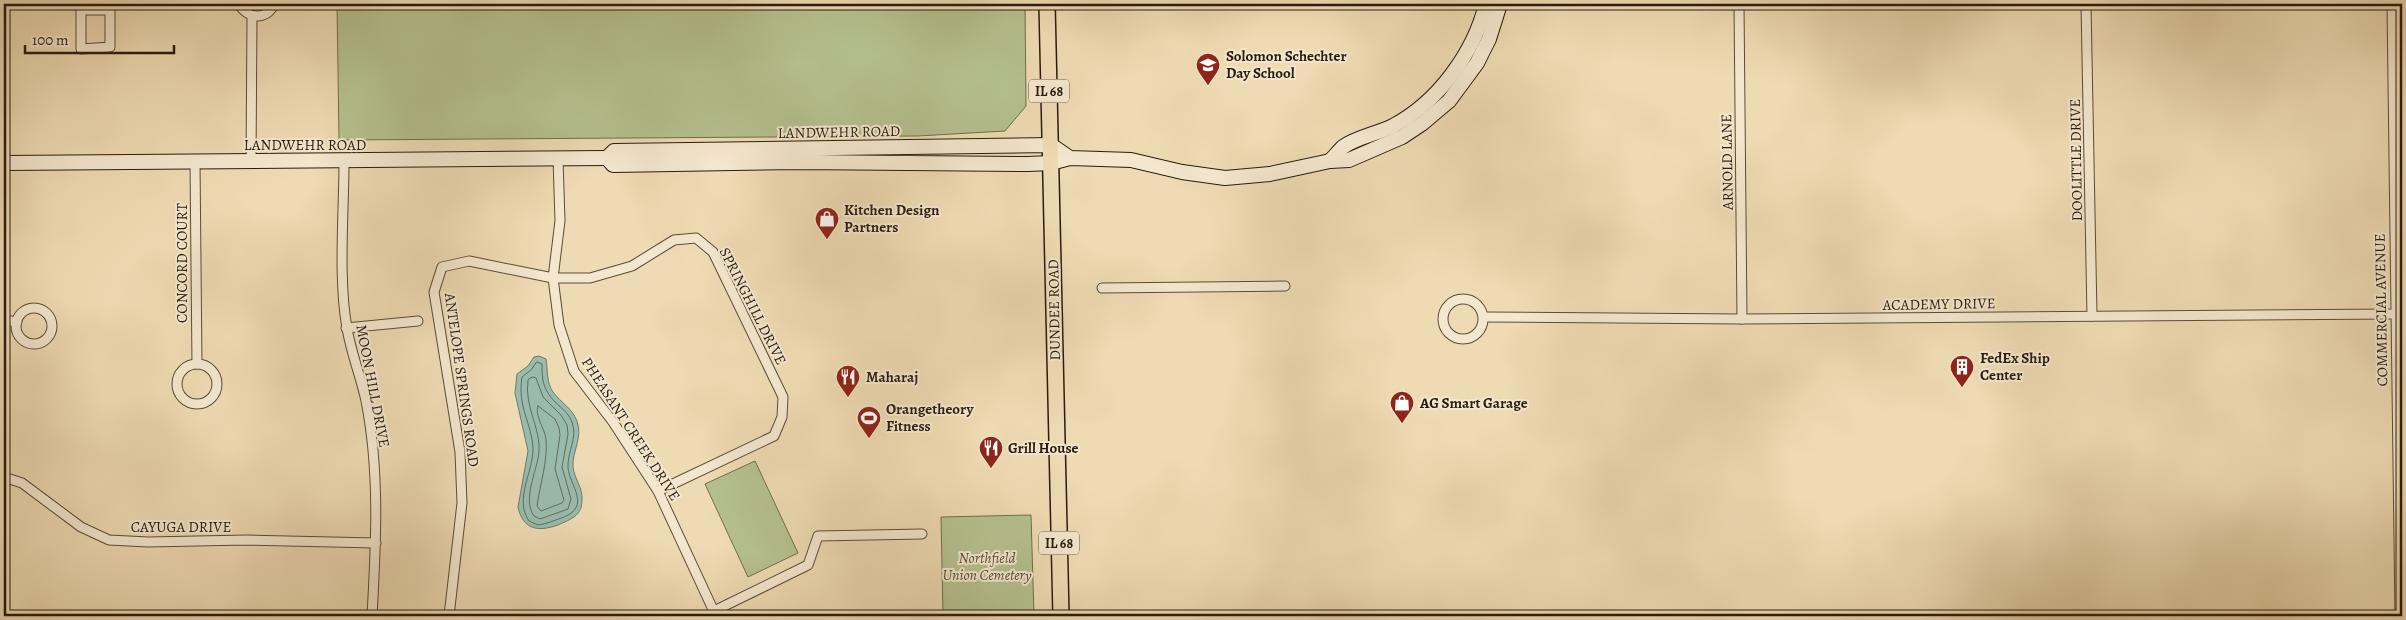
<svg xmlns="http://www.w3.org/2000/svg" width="2406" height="620" viewBox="0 0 2406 620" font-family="Alegreya,serif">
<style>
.green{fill:#b5c08f;stroke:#6f6e4e}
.water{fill:#99bbac;stroke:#6c7b6d}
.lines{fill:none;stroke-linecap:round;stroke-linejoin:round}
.shore{stroke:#616c5d;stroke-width:1}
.street-casing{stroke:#5a4c37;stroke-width:11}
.secondary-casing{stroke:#291c0e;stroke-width:16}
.primary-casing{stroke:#291c0e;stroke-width:18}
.street{stroke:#f4e7ce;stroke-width:9}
.secondary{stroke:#f4e7ce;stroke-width:14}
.primary{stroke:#eedab3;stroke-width:15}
.labels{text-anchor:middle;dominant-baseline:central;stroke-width:4;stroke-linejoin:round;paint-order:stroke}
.shield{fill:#f4e7ce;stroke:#665948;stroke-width:1}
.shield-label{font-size:14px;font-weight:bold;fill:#291c0e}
.poi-label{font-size:15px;font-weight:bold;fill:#291c0e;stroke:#f4e7ce;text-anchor:start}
.street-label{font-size:15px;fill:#291c0e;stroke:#f4e7ce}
.park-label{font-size:15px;font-style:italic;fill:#534d35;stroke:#f4e7ce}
</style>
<rect width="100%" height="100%" fill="#eedab3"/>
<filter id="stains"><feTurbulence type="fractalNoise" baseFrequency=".004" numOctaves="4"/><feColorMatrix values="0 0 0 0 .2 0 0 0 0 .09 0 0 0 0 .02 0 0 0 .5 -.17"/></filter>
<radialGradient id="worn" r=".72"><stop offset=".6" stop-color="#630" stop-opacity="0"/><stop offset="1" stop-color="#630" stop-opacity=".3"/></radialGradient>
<g class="green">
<path d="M 337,4 L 1025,4 L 1026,106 L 1005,131 L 918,136 L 339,140 Z"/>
<path d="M 755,461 L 798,553 L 748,577 L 705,484 Z"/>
<path d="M 1031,515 L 1034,616 L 943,616 L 941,517 Z"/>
</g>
<path class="water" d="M 539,356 L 546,359 C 548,370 546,382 553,392 C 561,403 572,408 577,421 C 583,438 572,451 573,467 C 574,478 583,488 582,500 C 582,516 571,519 558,525 C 538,532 523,530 518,507 L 528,451 L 515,393 L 517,374 L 528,366 L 534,357 Z"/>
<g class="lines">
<g class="shore">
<path d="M 537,362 L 542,364 C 542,374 542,384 548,393 C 555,405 567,409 572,422 C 578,438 567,452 568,468 C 570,486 591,506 564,517 C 555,520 547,524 538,525 L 529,521 C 514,499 533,473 533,449 C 532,423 517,407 522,377 L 531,370 Z"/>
<path d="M 533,377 L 536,378 L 543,397 L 561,415 L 567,425 L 568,434 L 562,467 L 571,499 L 568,509 L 540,519 L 534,516 C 522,499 537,471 539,452 C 541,428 524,407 528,380 Z"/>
<path d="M 538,406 L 555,419 L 559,428 L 560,435 L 555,469 L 564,500 L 562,503 L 541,511 L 537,506 C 540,484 548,461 546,439 C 545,429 534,415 538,406 Z"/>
</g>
<defs>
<g id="street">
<path d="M 239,4 C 247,19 267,21 274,4"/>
<path d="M 1739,4 L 1742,319"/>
<path d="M 2086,4 L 2092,316"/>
<path d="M 2392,4 L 2400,616"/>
<path d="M 81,10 L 110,10 L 110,47 L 81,49 Z"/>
<path d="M 558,159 L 560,221 L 553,278 L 559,325 L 574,371 L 613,422 L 658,491 L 716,616"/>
<path d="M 344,161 C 344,213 338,278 347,328 C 351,353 361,377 366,401 C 380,472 376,544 372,616"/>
<path d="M 195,162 L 197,364"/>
<path d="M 251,162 L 252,16"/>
<path d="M 1102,288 L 1285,286"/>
<circle cx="1463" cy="319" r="20"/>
<circle cx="34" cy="326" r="18"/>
<path d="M 1484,317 L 1742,319 L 2395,314"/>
<path d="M 4,320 L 17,322"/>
<path d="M 346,328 L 418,321"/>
<circle cx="197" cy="384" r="20"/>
<path d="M 4,477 L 22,483 L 81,527 L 109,540 L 148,542 L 246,540 L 376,543"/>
<path d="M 714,611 L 808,565 L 818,536 L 922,534"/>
<path d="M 449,616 L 462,503 L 460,452 L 434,292 L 442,267 L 469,261 L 553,278 L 590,278 L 632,266 L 674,240 L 696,238 L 713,252 L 783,397 L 782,417 L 774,436 L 658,491"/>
</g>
<g id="secondary">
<path d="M 1070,158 L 1051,145 L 614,151 L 607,158 L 613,165 L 798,162 L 1028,164 L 1051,163 L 1070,158 L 1131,160 L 1182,172 L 1225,178 L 1270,174 L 1330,161 L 1349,160 L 1402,137 L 1423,123 L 1449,101 L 1477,63 L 1489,39 L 1500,4"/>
<path d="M 1330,161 C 1334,157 1339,151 1343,147 C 1357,137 1377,134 1393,126 C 1438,102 1474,53 1486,4"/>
<path d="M 4,163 L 607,158"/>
</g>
<path id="primary" d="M 1047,4 L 1061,616"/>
</defs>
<use href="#street" class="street-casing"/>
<use href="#secondary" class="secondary-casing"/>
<use href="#primary" class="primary-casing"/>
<use href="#street" class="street"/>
<use href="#secondary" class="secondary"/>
<use href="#primary" class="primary"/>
</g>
<defs>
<symbol id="school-pin" viewBox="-11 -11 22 30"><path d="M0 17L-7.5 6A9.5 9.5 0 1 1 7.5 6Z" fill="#8f2418" stroke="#f4e7ce"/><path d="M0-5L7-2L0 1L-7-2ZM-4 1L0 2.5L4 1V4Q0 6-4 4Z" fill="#fff"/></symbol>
<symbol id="shop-pin" viewBox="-11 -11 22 30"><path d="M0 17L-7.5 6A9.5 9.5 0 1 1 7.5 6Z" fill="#8f2418" stroke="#f4e7ce"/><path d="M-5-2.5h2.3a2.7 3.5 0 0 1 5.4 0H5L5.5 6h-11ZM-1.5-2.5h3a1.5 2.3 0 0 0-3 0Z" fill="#fff"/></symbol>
<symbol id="building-pin" viewBox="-11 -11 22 30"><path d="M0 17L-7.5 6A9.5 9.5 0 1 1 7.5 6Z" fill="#8f2418" stroke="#f4e7ce"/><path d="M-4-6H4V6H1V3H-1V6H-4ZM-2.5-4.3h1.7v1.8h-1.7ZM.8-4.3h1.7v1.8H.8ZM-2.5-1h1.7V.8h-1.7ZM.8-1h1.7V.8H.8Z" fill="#fff"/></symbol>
<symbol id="restaurant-pin" viewBox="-11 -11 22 30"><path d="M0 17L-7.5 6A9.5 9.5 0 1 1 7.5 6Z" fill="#8f2418" stroke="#f4e7ce"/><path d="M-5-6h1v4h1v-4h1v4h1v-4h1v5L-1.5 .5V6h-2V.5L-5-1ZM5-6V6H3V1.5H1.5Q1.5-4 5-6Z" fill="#fff"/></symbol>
<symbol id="stadium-pin" viewBox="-11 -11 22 30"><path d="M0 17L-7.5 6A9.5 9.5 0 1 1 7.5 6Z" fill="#8f2418" stroke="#f4e7ce"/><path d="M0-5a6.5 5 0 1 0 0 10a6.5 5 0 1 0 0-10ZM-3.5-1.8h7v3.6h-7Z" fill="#fff"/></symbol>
</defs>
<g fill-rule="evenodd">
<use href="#school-pin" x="1194" y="51" width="28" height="38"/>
<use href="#shop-pin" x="813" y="205" width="28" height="38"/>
<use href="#building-pin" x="1948" y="353" width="28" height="38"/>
<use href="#restaurant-pin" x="834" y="363" width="28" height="38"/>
<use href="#shop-pin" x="1388" y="389" width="28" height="38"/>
<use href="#stadium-pin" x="855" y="404" width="28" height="38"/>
<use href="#restaurant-pin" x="977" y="434" width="28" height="38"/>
</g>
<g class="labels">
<g class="shield">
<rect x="1029" y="79.5" width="40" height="23" rx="4"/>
<rect x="1039" y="531.5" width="40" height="23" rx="4"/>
</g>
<g class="shield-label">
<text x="1049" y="91">IL 68</text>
<text x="1059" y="543">IL 68</text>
</g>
<g class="poi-label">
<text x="1226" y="56">Solomon Schechter<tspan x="1226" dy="17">Day School</tspan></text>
<text x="844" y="210">Kitchen Design<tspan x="844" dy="17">Partners</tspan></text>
<text x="1980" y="358">FedEx Ship<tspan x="1980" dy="17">Center</tspan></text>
<text x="866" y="377">Maharaj</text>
<text x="1420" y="403">AG Smart Garage</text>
<text x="886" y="409">Orangetheory<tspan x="886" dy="17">Fitness</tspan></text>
<text x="1008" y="448">Grill House</text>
</g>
<g class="street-label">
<text transform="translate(839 132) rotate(-1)">LANDWEHR ROAD</text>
<text x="305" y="145">LANDWEHR ROAD</text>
<text transform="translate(2076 160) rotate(-91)">DOOLITTLE DRIVE</text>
<text transform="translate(1727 162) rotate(-91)">ARNOLD LANE</text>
<text transform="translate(182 263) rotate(-90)">CONCORD COURT</text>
<text transform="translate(1939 304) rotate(-1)">ACADEMY DRIVE</text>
<text transform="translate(753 306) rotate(63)">SPRINGHILL DRIVE</text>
<text transform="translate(1054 310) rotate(-91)">DUNDEE ROAD</text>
<text transform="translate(2381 310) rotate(-91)">COMMERCIAL AVENUE</text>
<text transform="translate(462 380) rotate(82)">ANTELOPE SPRINGS ROAD</text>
<text transform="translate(373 386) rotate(79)">MOON HILL DRIVE</text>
<text transform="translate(631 429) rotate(57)">PHEASANT CREEK DRIVE</text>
<text x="181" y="527">CAYUGA DRIVE</text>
</g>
<g class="park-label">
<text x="987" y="558">Northfield<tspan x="987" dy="17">Union Cemetery</tspan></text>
</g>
</g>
<rect width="2406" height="620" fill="none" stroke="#eedab3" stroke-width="20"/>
<rect x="5" y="5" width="2396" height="610" fill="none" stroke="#291c0e" stroke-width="2.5"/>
<rect x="10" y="10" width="2386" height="600" fill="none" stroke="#291c0e"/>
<path d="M25 45v8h149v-8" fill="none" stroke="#291c0e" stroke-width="2.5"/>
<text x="32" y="45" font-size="15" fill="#291c0e" stroke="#f4e7ce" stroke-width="4" paint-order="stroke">100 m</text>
<rect width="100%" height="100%" filter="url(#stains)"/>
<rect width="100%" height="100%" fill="url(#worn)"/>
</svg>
